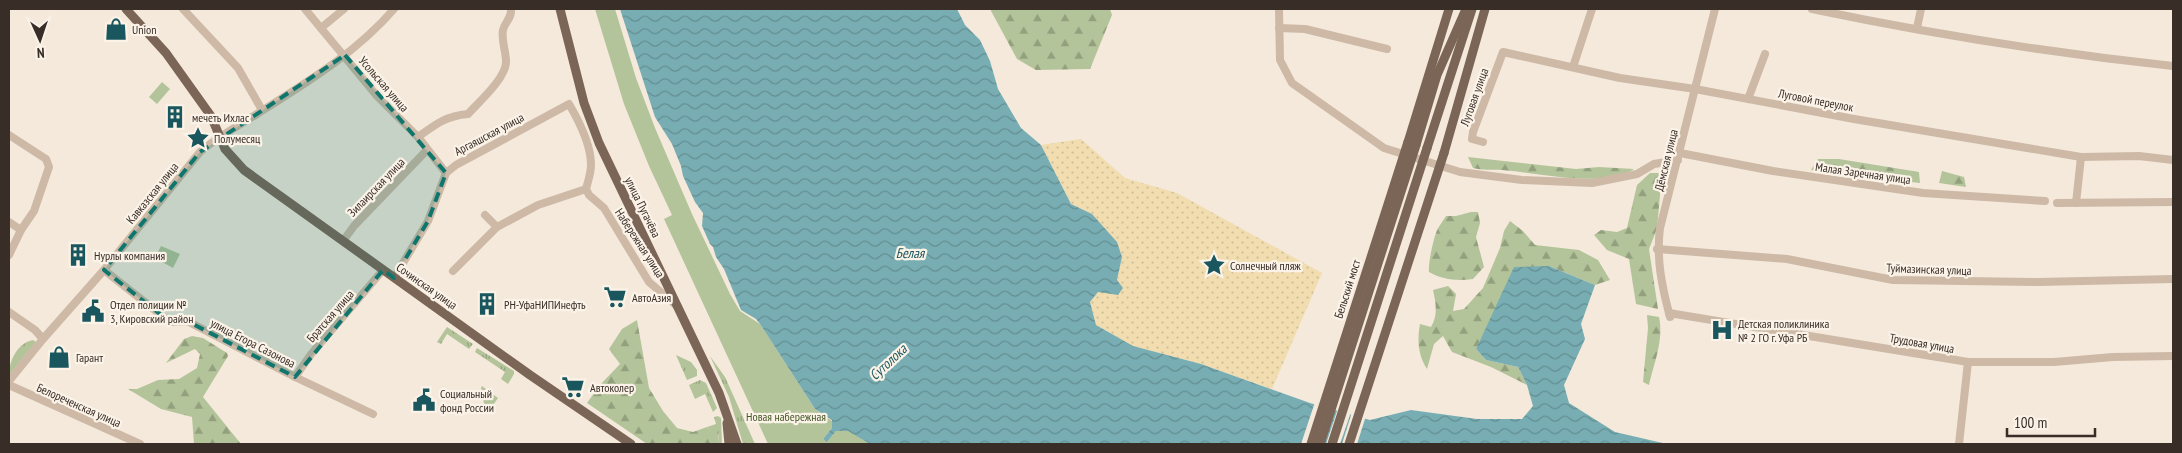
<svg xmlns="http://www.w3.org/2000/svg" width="2182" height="453" viewBox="0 0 2182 453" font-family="'PT Sans Narrow',sans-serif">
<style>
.grass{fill:url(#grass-tufts)}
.forest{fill:url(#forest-firs)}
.sand{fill:url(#sand-dots)}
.park{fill:#b4c49a}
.water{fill:url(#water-waves)}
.pier{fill:#f4e9db}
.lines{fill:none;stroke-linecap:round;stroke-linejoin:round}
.minor{stroke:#cdb9a6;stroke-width:8}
.major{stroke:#7b6557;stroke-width:9}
.major-bridge{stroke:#7b6557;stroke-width:9}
.marked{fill:#0f766e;fill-opacity:0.2;stroke:#0f766e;stroke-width:4;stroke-dasharray:10 6;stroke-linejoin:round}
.labels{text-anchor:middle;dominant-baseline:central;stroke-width:4.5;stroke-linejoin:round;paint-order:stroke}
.poi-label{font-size:12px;fill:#382d27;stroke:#fbf3e8;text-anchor:start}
.street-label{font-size:12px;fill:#382d27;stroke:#fbf3e8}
.park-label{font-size:12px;fill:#465829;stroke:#fbf3e8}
.water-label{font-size:14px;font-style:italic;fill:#1a565d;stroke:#fbf3e8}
</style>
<defs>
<pattern id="grass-tufts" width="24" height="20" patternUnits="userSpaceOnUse" patternTransform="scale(1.25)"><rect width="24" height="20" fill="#b4c49a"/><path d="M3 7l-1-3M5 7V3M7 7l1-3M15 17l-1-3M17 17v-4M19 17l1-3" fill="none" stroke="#93a07e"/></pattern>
<pattern id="forest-firs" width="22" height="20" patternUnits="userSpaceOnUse" patternTransform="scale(1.25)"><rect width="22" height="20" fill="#b4c49a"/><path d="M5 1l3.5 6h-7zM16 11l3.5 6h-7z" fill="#93a07e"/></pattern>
<pattern id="sand-dots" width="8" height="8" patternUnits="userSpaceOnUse" patternTransform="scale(1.25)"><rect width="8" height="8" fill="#f1ddaf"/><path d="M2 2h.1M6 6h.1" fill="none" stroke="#cfbe97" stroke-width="1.8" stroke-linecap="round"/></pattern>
<pattern id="water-waves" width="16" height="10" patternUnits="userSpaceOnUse" patternTransform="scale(1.25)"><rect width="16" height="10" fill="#78aeb3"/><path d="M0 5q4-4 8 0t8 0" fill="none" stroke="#638e92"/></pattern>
</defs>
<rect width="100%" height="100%" fill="#f4e9db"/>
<g class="grass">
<path d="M 447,327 L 473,344 L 469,349 L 447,334 L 441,344 L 437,342 Z"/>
<path d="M 33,340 L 36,342 L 9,375 C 9,361 17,343 33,340 Z"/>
<path d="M 477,348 L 514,371 L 514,374 L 508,384 L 501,379 L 505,372 L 475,352 Z"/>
<path d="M 676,355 L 691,362 L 697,370 L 697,376 L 687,380 Z"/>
<path d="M 710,356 L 725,377 L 755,444 L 743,444 L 729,397 Z"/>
<path d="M 700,380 L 706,383 L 717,408 L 713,412 L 705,394 L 695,399 L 689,385 Z"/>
<path d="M 482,386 L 498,398 L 489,411 L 485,408 L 481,388 Z"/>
<path d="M 718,416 L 721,418 L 722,444 L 718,444 L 719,430 L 709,430 L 707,427 L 716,424 L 714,417 Z"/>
</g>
<g class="forest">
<path d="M 990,9 L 1110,9 L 1112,15 L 1090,69 L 1036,70 L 1017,59 Z"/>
<path d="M 1468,157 L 1576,169 L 1599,167 L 1634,169 C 1606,188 1544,174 1512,171 C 1499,169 1486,171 1473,168 Z"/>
<path d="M 1818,159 L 1839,159 L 1919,172 L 1920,183 L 1811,170 Z"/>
<path d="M 1942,171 L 1964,177 L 1966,187 L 1939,183 Z"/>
<path d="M 1650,173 L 1662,173 L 1657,229 L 1649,249 L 1658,309 L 1636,304 L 1629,259 L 1607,250 L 1594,235 L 1601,230 L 1617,232 L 1627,228 L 1637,185 Z"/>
<path d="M 1471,212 L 1478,212 L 1480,223 L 1476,237 L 1484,267 L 1473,279 C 1457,281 1443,280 1429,272 C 1428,264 1433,241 1436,233 C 1438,227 1443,221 1446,216 L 1456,216 Z"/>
<path d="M 1510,221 L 1523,231 L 1535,245 L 1579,250 L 1598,260 L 1610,280 L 1595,285 L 1549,266 L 1494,313 L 1476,349 L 1486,360 L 1518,367 L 1527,385 L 1491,367 L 1452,352 L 1443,336 L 1434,344 L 1427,369 C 1418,355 1417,340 1420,324 L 1431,327 C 1438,315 1436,304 1433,290 L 1448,286 L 1456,294 L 1453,311 L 1464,309 L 1483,288 L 1500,248 L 1504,231 Z"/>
<path d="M 1647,315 L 1659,317 C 1664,340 1654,363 1649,385 L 1643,382 L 1648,328 Z"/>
<path d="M 637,320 L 649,388 L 663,411 L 677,428 L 693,432 L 707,427 L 709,430 L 719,430 L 718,444 L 647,444 L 587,403 L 600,385 L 620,364 L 609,349 L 622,329 Z"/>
<path d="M 192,336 L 203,338 L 227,353 L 228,356 L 203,397 L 241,444 L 194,444 L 192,417 L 161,409 L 128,389 L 137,389 L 158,380 L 179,379 L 197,368 L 200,354 L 195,349 L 166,363 L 184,339 Z"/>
</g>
<path class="sand" d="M 1081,139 L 1125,178 L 1177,193 L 1322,273 L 1272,389 L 1201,364 L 1133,346 L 1096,325 L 1090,302 L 1098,292 L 1117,280 L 1122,257 L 1092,214 L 1071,204 L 1041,145 Z"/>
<g class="park">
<path d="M 595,9 L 615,9 L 636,78 L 655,128 L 692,214 L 730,294 L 740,311 L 760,324 L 815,409 L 832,421 L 832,428 L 823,439 L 827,442 L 836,431 L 848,430 L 870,444 L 768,444 L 664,219 L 672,215 L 649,166 L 624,104 Z"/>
<path d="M 162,82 L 170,89 L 157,104 L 149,97 Z"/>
<path d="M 161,246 L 180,254 L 173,268 L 155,258 Z"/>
</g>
<path class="water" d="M 620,9 L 957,9 L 965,25 L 980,40 L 990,61 L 998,89 L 1021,128 L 1041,145 L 1071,204 L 1092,214 L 1117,242 L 1122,257 L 1117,280 L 1123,288 L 1118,295 L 1098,292 L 1090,302 L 1096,325 L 1133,346 L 1201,364 L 1310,403 L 1370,420 L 1411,410 L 1477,419 L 1522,419 L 1533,406 L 1527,385 L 1518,367 L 1486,360 L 1476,349 L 1514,267 L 1549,266 L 1595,285 L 1581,324 L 1585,339 L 1564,385 L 1569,403 L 1615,432 L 1667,444 L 870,444 L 848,431 L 836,431 L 827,442 L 823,439 L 832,428 L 832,420 L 815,409 L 760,324 L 756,319 L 741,310 L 724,269 L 716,257 L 713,247 L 710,244 L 702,226 L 703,213 L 695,202 L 683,176 L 681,166 L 672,144 L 655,117 Z"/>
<g class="pier">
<path d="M 1315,402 L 1336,407 L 1324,444 L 1301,444 Z"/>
<path d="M 1338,408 L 1351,412 L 1340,444 L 1326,444 Z"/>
<path d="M 1352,412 L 1366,416 L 1357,444 L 1342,444 Z"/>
</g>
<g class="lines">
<g class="minor">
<path d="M 183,9 L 238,68 L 262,110"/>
<path d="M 305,9 L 377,96 L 418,137 L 446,173"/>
<path d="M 1279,9 L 1280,60 L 1292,83 L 1384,148 L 1460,172 L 1522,180 L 1592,183 L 1637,174 L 1654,164 L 1678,160"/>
<path d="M 1812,9 C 1931,34 2052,53 2173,66"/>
<path d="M 321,28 L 344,9"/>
<path d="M 1279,28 L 1305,29 L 1387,49"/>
<path d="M 1917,28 L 1921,9"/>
<path d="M 1573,67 L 1592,9"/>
<path d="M 1748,99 L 1765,54"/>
<path d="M 9,135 L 46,159 L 49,167 L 34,211 L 21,230 L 9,255"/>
<path d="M 418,137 C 436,124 446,116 468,114 C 479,102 507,77 506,61 C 506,52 501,39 503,30 C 505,21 512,19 511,9"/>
<path d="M 1483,142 L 1472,139 L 1473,132 L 1503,52 L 1620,78 L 1695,89 L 1854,119 L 2081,157 L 2076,203"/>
<path d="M 1680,153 L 1773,171 L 1923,193 L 2045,201"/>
<path d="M 2081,157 L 2139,156 L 2173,160"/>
<path d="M 2057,203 L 2173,202"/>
<path d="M 485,215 L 497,227"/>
<path d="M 9,222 L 21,230"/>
<path d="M 343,241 L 354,226 L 427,150"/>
<path d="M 1657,249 L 1787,259 L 1893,280 L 2039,282 L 2173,279"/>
<path d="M 104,270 L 170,322 L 187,321 L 295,377 L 373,414"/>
<path d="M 453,271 L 497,227 L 538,205 L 586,189"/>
<path d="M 394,278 L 428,221 L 446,173 L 456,165 L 569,104 C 579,121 591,145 591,165 C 591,173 588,181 586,189 L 589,195 L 604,208 L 649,282 L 677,306"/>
<path d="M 9,312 L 35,330 L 43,339"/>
<path d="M 1669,313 L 1968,362 L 2054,362 L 2113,357 L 2173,356"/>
<path d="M 1670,317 C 1662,287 1656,259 1660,228 L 1715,9"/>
<path d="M 295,377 L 312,353 L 383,270"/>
<path d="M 9,381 L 43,339 L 104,270 L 200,152 C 217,137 238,126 257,114 C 306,83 356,53 394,9"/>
<path d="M 9,385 L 140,444"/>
<path d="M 1959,444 L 1968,362"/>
</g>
<g class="major">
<path d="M 126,9 L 166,53 L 211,116 L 225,149 L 244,170 L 530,375 L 631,444"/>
<path d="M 560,9 L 584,103 L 599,143 L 719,393 L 737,444"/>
<path d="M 1408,142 L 1449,9"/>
<path d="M 1416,145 L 1437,75 L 1466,9"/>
<path d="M 1427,148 L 1472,9"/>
<path d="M 1444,153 L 1485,9"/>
<path d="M 727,423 L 729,444"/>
</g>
<g class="major-bridge">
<path d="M 1311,444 L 1408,142"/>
<path d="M 1320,444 L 1416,145"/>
<path d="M 1332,444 L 1427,148"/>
<path d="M 1349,444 L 1444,153"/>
</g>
</g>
<path class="marked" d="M 345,55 L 446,173 L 428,221 L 394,278 L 383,270 L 295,377 L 187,321 L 170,322 L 104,270 L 200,152 Z"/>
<defs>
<symbol id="shop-bare" viewBox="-9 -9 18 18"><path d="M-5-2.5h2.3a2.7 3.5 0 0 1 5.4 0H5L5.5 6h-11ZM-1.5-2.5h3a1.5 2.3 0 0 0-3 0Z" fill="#1a565d" stroke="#fbf3e8" stroke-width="2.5" paint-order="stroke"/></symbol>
<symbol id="building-bare" viewBox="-9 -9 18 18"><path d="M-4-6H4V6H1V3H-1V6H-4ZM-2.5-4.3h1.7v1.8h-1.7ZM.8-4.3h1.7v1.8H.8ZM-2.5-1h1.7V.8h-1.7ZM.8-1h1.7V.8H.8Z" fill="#1a565d" stroke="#fbf3e8" stroke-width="2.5" paint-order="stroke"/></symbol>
<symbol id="sight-bare" viewBox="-9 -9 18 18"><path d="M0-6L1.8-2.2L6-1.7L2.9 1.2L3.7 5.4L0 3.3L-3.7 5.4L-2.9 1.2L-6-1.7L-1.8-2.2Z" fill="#1a565d" stroke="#fbf3e8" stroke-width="2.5" paint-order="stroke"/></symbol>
<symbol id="supermarket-bare" viewBox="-9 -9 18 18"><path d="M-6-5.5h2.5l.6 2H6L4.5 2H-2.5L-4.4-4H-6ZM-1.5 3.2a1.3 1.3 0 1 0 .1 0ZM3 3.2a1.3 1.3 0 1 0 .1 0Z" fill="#1a565d" stroke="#fbf3e8" stroke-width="2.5" paint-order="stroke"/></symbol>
<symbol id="civic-bare" viewBox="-9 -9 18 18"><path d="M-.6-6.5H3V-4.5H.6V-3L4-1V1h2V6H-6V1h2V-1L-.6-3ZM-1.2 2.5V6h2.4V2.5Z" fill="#1a565d" stroke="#fbf3e8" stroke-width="2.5" paint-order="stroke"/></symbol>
<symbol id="hospital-bare" viewBox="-9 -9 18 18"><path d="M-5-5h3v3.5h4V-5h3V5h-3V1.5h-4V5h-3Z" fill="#1a565d" stroke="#fbf3e8" stroke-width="2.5" paint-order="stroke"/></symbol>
</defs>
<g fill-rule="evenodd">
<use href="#shop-bare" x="100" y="13" width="32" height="32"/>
<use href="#building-bare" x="159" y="101" width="32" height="32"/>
<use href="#sight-bare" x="182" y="122" width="32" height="32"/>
<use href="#building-bare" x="62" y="239" width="32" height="32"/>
<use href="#sight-bare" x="1198" y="249" width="32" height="32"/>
<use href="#supermarket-bare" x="599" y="281" width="32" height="32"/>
<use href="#building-bare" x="471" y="288" width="32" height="32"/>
<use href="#civic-bare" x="77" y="295" width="32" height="32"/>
<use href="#hospital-bare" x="1706" y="314" width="32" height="32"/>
<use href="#shop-bare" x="43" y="341" width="32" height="32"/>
<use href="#supermarket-bare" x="557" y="371" width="32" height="32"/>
<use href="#civic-bare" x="408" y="384" width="32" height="32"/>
</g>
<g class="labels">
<g class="poi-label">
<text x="132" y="29">Union</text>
<text x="192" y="117">мечеть Ихлас</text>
<text x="214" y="138">Полумесяц</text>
<text x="94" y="255">Нурлы компания</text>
<text x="1230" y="265">Солнечный пляж</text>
<text x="632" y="297">АвтоАзия</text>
<text x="110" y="304">Отдел полиции №<tspan x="110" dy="14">3, Кировский район</tspan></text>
<text x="504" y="304">РН-УфаНИПИнефть</text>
<text x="1738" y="323">Детская поликлиника<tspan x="1738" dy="14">№ 2 ГО г. Уфа РБ</tspan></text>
<text x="76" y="357">Гарант</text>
<text x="590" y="387">Автоколер</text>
<text x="440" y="393">Социальный<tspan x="440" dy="14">фонд России</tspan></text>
</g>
<g class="street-label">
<text transform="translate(384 84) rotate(49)">Усольская улица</text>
<text transform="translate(1474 97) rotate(-70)">Луговая улица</text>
<text transform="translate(1816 100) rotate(11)">Луговой переулок</text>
<text transform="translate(489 134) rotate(-28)">Аргаяшская улица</text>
<text transform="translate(1666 160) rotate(-76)">Дёмская улица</text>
<text transform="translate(1863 173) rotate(8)">Малая Заречная улица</text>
<text transform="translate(376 187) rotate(-46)">Зилаирская улица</text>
<text transform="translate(152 193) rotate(-51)">Кавказская улица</text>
<text transform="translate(643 207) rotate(64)">улица Пугачёва</text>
<text transform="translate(640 243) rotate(57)">Набережная улица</text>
<text transform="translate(1929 269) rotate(2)">Туймазинская улица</text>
<text transform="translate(427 286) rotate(35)">Сочинская улица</text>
<text transform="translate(1347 289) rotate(-72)">Бельский мост</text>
<text transform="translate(330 316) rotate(-49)">Братская улица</text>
<text transform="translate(253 343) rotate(27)">улица Егора Сазонова</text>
<text transform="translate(1922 343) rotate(10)">Трудовая улица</text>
<text transform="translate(79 405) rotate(24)">Белореченская улица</text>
</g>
<g class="park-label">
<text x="786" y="416">Новая набережная</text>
</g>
<g class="water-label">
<text x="910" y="253">Белая</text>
<text transform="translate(888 362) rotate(-43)">Сутолока</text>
</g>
</g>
<rect width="2182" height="453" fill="none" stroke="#382d27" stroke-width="20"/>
<g transform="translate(40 40) rotate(177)" stroke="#fbf3e8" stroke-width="4" paint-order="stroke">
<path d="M0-4L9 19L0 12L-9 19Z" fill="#382d27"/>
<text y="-8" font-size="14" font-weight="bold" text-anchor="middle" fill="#382d27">N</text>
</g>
<path d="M2007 428v8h88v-8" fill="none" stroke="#382d27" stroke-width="2.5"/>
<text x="2014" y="428" font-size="15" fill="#382d27" stroke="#fbf3e8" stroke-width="4" paint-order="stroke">100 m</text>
</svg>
